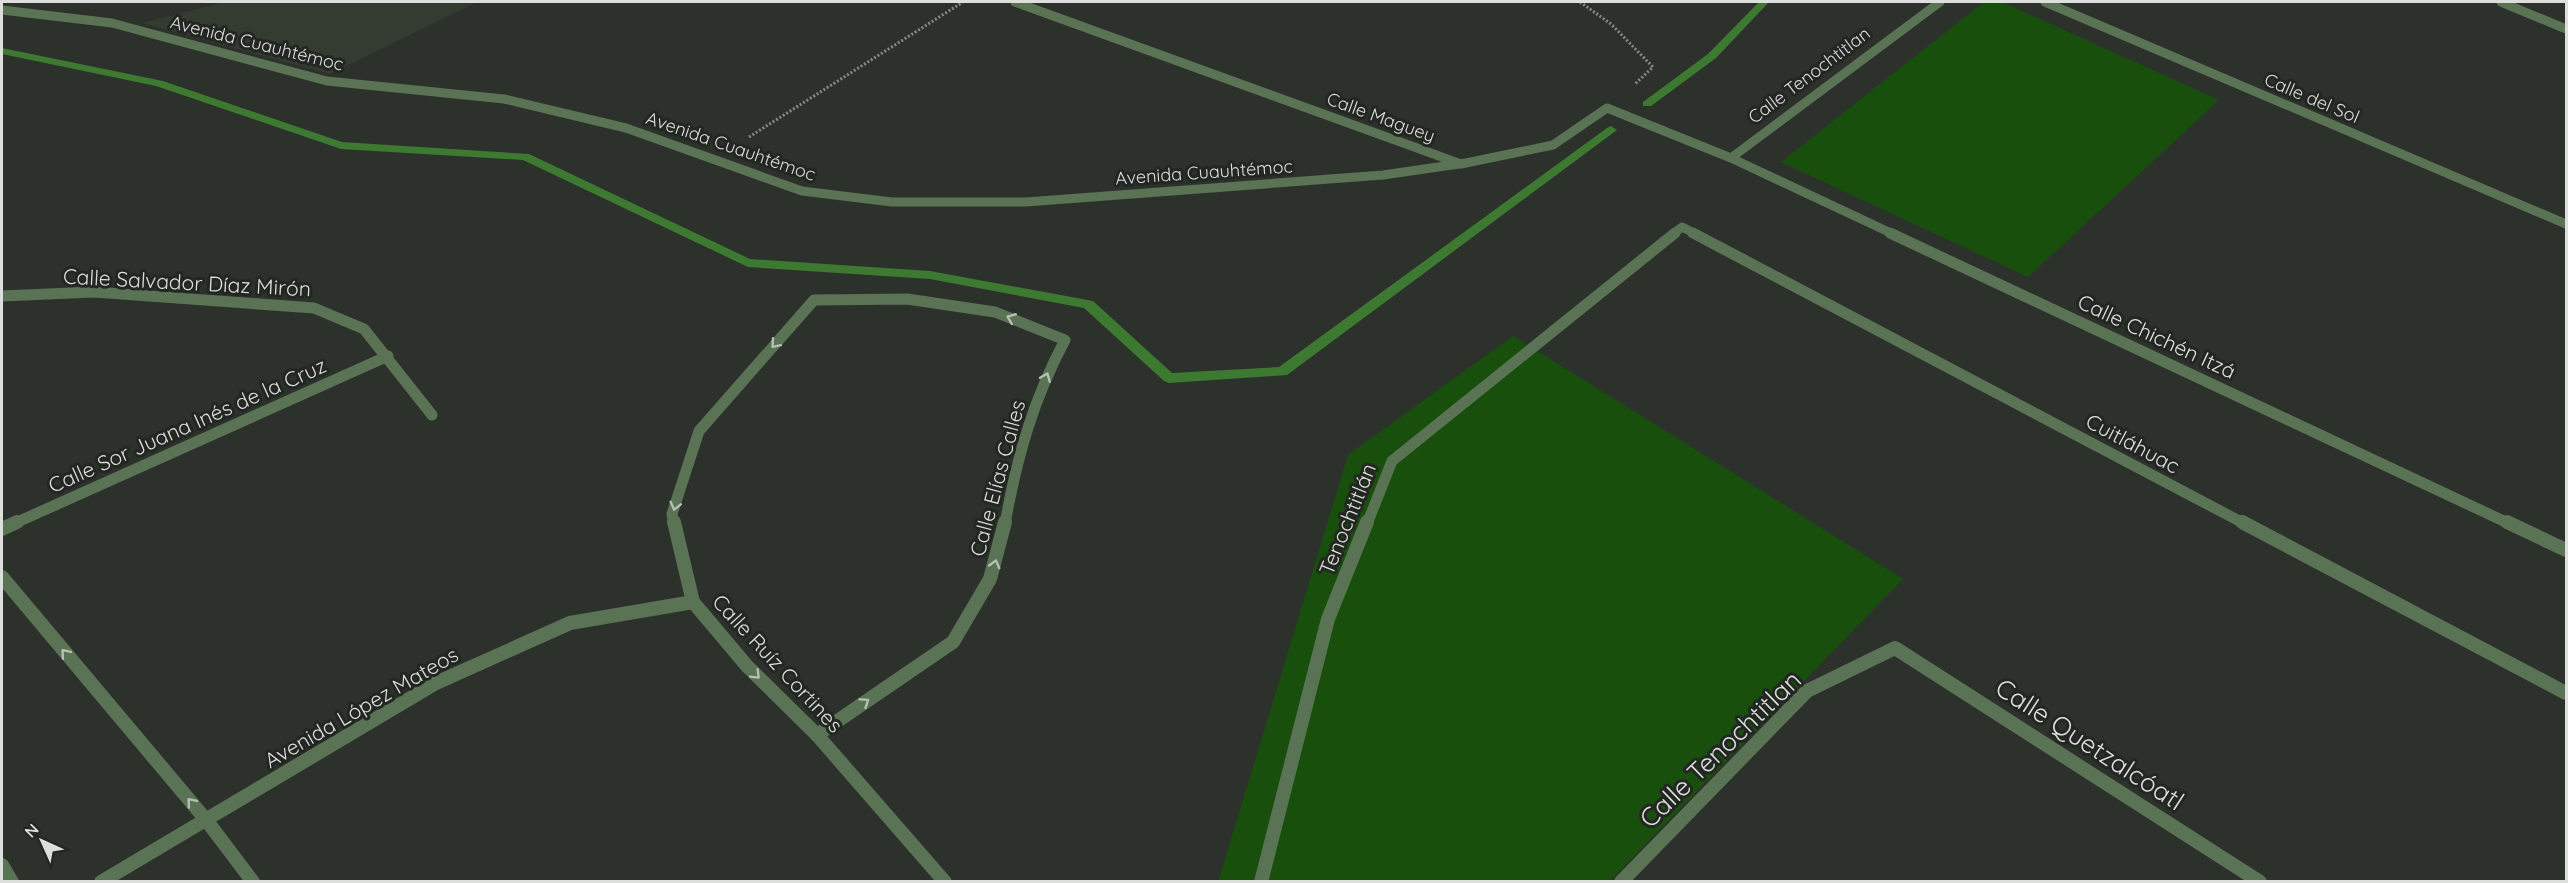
<svg xmlns="http://www.w3.org/2000/svg" width="2568" height="883" viewBox="0 0 2568 883" font-family="Quicksand,sans-serif">
<style>
.built{fill:#343c32}
.green{fill:#194f0d}
.lines{fill:none;stroke-linecap:round;stroke-linejoin:round}
.stream{fill:#3d7931;fill-rule:evenodd}
.path{stroke:#858884;stroke-width:3;stroke-dasharray:2 2;stroke-linecap:butt}
.pedestrian-far2{stroke:#5a7355;stroke-width:9}
.pedestrian-far1{stroke:#5a7355;stroke-width:11}
.pedestrian{stroke:#5a7355;stroke-width:14}
.minor-far2{stroke:#5a7355;stroke-width:9}
.minor-far1{stroke:#5a7355;stroke-width:11}
.minor{stroke:#5a7355;stroke-width:14}
.tertiary{stroke:#5a7355;stroke-width:14}
.oneway{stroke:#b5bfb3}
.labels{text-anchor:middle;dominant-baseline:central;stroke-width:6;stroke-linejoin:round;paint-order:stroke}
.far-street-label{font-size:18px;fill:#dcdfdb;stroke:#232722}
.street-label{font-size:21px;fill:#dcdfdb;stroke:#232722}
.near-street-label{font-size:26px;fill:#dcdfdb;stroke:#232722}
</style>
<rect width="100%" height="100%" fill="#2d312c"/>
<path class="built" d="M 225,2 L 477,2 L 330,74 L 142,23 Z"/>
<g class="green">
<path d="M 1984,2 L 2002,2 L 2219,100 L 2028,277 L 1781,162 Z"/>
<path d="M 1513,336 L 1903,579 L 1610,881 L 1218,882 L 1348,455 Z"/>
</g>
<g class="lines">
<g class="stream">
<path d="M 1759,2 L 1769,2 L 1716,58 L 1651,106 L 1643,106 L 1643,102 L 1708,54 Z"/>
<path d="M 2,48 L 163,81 L 342,142 L 529,154 L 750,259 L 930,271 L 1093,301 L 1172,373 L 1279,367 L 1607,128 L 1611,126 L 1617,130 L 1287,375 L 1169,383 L 1164,381 L 1084,308 L 930,279 L 748,267 L 523,160 L 341,149 L 156,86 L 2,54 Z"/>
</g>
<g class="path">
<path d="M 1580,2 L 1611,24 L 1653,67 L 1635,84"/>
<path d="M 749,137 L 963,2"/>
</g>
<path class="pedestrian-far2" d="M 1673,234 L 1682,227 L 1696,234"/>
<g class="pedestrian-far1">
<path d="M 1693,233 L 2245,524"/>
<path d="M 1367,524 L 1392,461 L 1675,233"/>
</g>
<g class="pedestrian">
<path d="M 2242,522 L 2566,693"/>
<path d="M 1261,882 L 1328,619 L 1367,522"/>
</g>
<g class="minor-far2">
<path d="M 1015,2 L 1461,164 L 1553,145 L 1607,108 L 1731,158 L 1893,234"/>
<path d="M 2045,2 L 2566,224"/>
<path d="M 2501,2 L 2566,29"/>
<path d="M 2,10 L 112,23 L 327,81 L 504,99 L 626,128 L 802,191 L 892,202 L 1026,202 L 1383,175 L 1459,164"/>
<path d="M 1731,158 L 1940,2"/>
</g>
<g class="minor-far1">
<path d="M 1890,233 L 2510,524"/>
<path d="M 2,296 L 94,292 L 314,308 L 364,329 L 432,415"/>
<path d="M 13,524 L 388,356"/>
<path d="M 674,524 L 672,514 L 699,431 L 814,300 L 907,299 L 995,312 L 1065,340 C 1033,400 1017,457 1005,524"/>
</g>
<g class="minor">
<path d="M 674,522 L 693,602 L 747,666 L 817,735"/>
<path d="M 2507,522 L 2566,550"/>
<path d="M 2,529 L 17,522"/>
<path d="M 817,735 L 945,882"/>
<path d="M 817,735 L 953,642 L 990,579 L 1005,522"/>
<path d="M 101,882 L 436,683 L 570,623 L 693,602"/>
<path d="M 1621,882 L 1807,691 L 1895,648 L 2260,882"/>
</g>
<g class="tertiary">
<path d="M 2,577 L 207,821 L 253,882"/>
<path d="M 2,865 L 12,882"/>
</g>
</g>
<defs><path id="oneway-chevron" d="M-2-3.5L2.5 0L-2 3.5" fill="none" stroke-width="1.6" stroke-linecap="round" stroke-linejoin="round" transform="scale(1.5)"/></defs>
<g class="oneway">
<use href="#oneway-chevron" transform="translate(1011 318) rotate(-158)"/>
<use href="#oneway-chevron" transform="translate(775 344) rotate(131)"/>
<use href="#oneway-chevron" transform="translate(1046 377) rotate(-68)"/>
<use href="#oneway-chevron" transform="translate(675 506) rotate(104)"/>
<use href="#oneway-chevron" transform="translate(995 564) rotate(-75)"/>
<use href="#oneway-chevron" transform="translate(65 653) rotate(-130)"/>
<use href="#oneway-chevron" transform="translate(756 675) rotate(45)"/>
<use href="#oneway-chevron" transform="translate(865 702) rotate(-34)"/>
<use href="#oneway-chevron" transform="translate(191 802) rotate(-130)"/>
</g>
<g class="labels">
<g class="far-street-label">
<text transform="translate(257 43) rotate(14)">Avenida Cuauhtémoc</text>
<text transform="translate(1809 75) rotate(-37)">Calle Tenochtitlan</text>
<text transform="translate(2312 98) rotate(23)">Calle del Sol</text>
<text transform="translate(1381 117) rotate(20)">Calle Maguey</text>
<text transform="translate(731 146) rotate(19)">Avenida Cuauhtémoc</text>
<text transform="translate(1204 172) rotate(-4)">Avenida Cuauhtémoc</text>
</g>
<g class="street-label">
<text transform="translate(187 282) rotate(3)">Calle Salvador Díaz Mirón</text>
<text transform="translate(2157 336) rotate(25)">Calle Chichén Itzá</text>
<text transform="translate(187 425) rotate(-24)">Calle Sor Juana Inés de la Cruz</text>
<text transform="translate(2133 443) rotate(28)">Cuitláhuac</text>
<text transform="translate(997 478) rotate(-75)">Calle Elías Calles</text>
<text transform="translate(1347 519) rotate(-68)">Tenochtitlán</text>
<text transform="translate(778 663) rotate(47)">Calle Ruíz Cortines</text>
<text transform="translate(361 707) rotate(-30)">Avenida López Mateos</text>
</g>
<g class="near-street-label">
<text transform="translate(2090 744) rotate(33)">Calle Quetzalcóatl</text>
<text transform="translate(1720 749) rotate(-44)">Calle Tenochtitlan</text>
</g>
</g>
<rect width="2568" height="883" fill="none" stroke="#dcdfdb" stroke-width="6"/>
<g transform="translate(42 841) rotate(315)" stroke="#232722" stroke-width="4.5" paint-order="stroke">
<path d="M0-4.5L10 22L0 15L-10 22Z" fill="#dcdfdb"/>
<text y="-9" font-size="16" font-weight="bold" text-anchor="middle" fill="#dcdfdb">N</text>
</g>
</svg>
